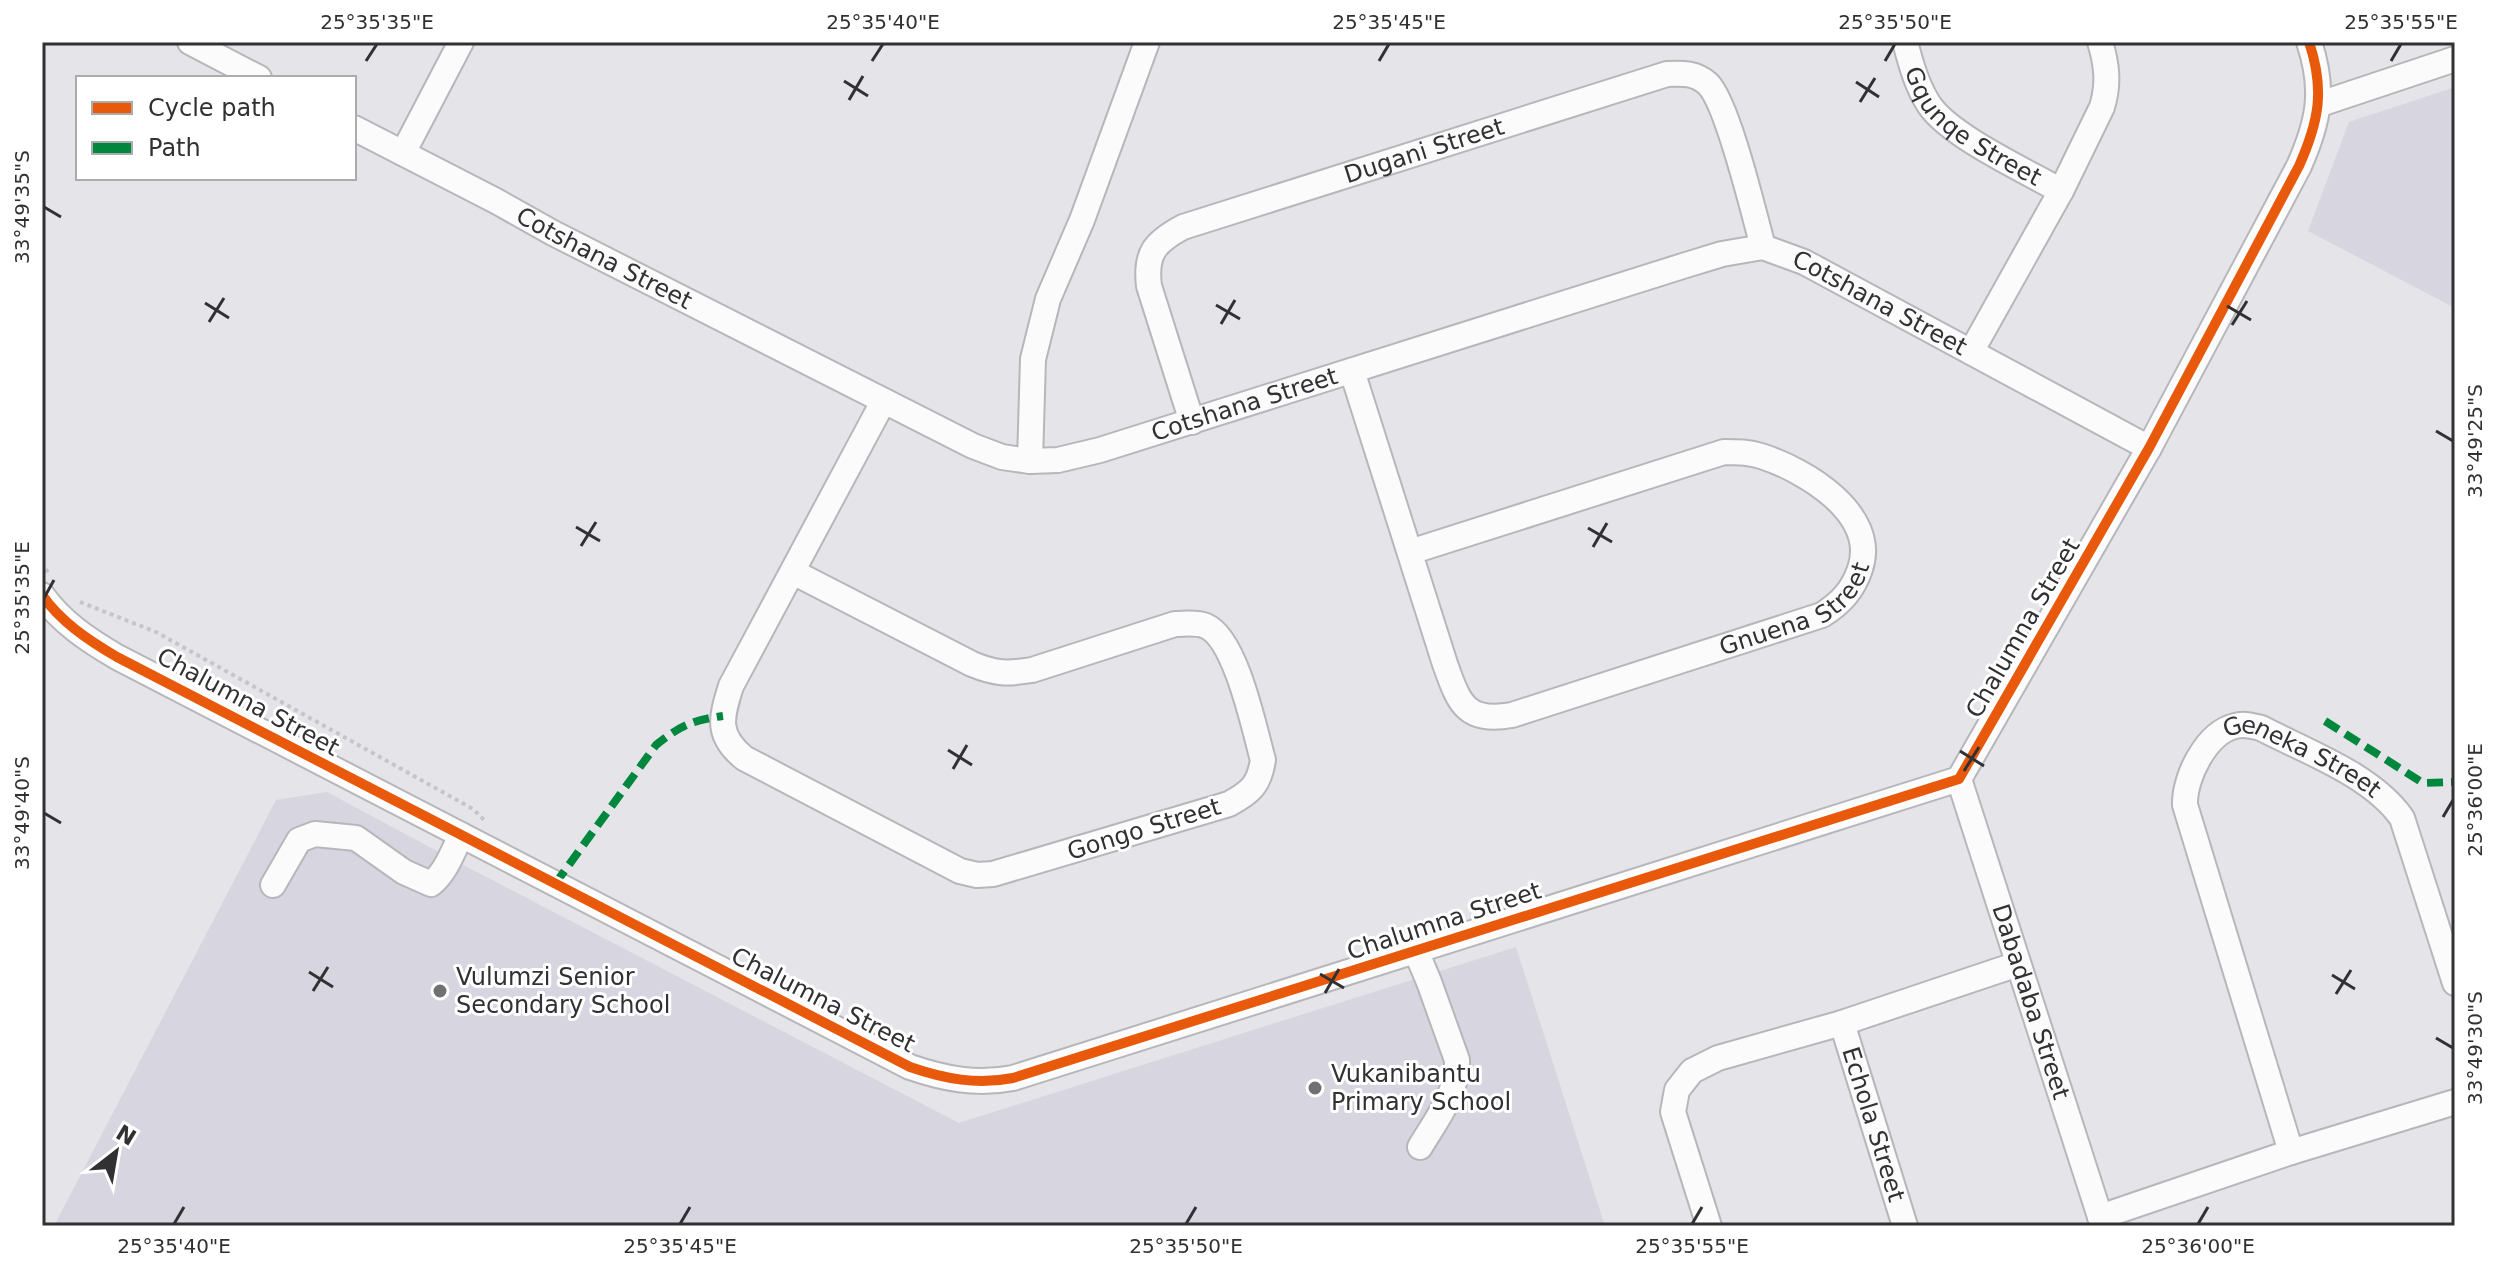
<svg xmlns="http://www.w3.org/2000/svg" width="2497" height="1268" viewBox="0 0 2497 1268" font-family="'DejaVu Sans',sans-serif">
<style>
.built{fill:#d7d5e0}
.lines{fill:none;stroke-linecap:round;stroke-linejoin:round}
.minor-casing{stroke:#b7b6ba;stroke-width:28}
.path{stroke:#c6c5c7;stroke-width:4;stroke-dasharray:4 4;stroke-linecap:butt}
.minor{stroke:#fbfbfc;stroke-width:24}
.quiet{stroke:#00873e;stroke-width:8;stroke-dasharray:16 8;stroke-linecap:butt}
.cycleway-casing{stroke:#fff;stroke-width:15}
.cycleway{stroke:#e8590c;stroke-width:10}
.ticks{fill:none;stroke:#313033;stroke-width:3}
.poi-dot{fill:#706f73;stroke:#fff;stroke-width:3}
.labels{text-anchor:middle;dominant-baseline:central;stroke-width:6;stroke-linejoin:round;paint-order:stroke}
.street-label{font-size:24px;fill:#313033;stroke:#fff}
.poi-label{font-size:24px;fill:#313033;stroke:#fff;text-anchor:start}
.neatline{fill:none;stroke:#313033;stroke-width:3}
.ticks-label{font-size:20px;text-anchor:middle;fill:#313033}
</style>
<rect width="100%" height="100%" fill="#e5e4e9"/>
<g class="built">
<path d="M 2455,87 L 2455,308 L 2308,231 L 2349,122 Z"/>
<path d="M 327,792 L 450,858 L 959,1123 L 1516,947 L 1605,1226 L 54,1226 L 276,800 Z"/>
</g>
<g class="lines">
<defs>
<g id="minor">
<path d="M 190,42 L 259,78"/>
<path id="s1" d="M 1905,42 C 1911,64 1917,87 1930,106 C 1952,137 2026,171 2061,191"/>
<path d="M 2320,104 L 2455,59"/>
<path id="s2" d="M 354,128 L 496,201 L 553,233 L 973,446 L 1002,457 L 1030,461 L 1058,460 L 1100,450 L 1686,265 L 1722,254 L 1763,247 L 1804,262 L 2149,448"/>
<path d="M 403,153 L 461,42"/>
<path d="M 1971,352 L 2061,191 L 2102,107 C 2109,84 2107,65 2100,42"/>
<path id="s3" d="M 1352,371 L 1445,664 C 1459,703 1465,723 1512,715 L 1822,615 C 1841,603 1853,590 1860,569 C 1879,514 1805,470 1761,456 C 1749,452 1737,452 1724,452 L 1410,552"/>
<path id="s4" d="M 1192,422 L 1149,286 C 1145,253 1155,242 1183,227 L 1667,74 C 1683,73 1696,73 1708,84 C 1728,104 1754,214 1763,247"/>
<path d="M 1030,461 L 1033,359 L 1048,299 L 1082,220 L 1147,42"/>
<path d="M 793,572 L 972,664 C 996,674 1007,674 1032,670 L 1175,624 C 1185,624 1196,622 1206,626 C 1236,639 1254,728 1263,760 C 1259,785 1251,792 1229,804 L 993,874 L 977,875 L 960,871 L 744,758 C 716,735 721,718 731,686 L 883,402"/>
<path d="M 42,595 C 61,622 88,640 117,657 L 910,1067 C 945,1079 977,1085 1013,1078 L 1959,779 L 2149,448 L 2299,166 C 2319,121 2325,90 2309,42"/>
<path id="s5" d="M 1959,779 L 2103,1226"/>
<path d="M 273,885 L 299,840 L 315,834 L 356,838 L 404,872 L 431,884 C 445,873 453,852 461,835"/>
<path d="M 1416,951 L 1429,982 L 1457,1060 C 1458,1093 1436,1120 1420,1147"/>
<path id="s6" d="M 1842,1023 L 1905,1226"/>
<path id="s7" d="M 2291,1152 L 2185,805 C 2184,778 2206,733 2235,726 C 2244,723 2252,726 2261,728 C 2307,752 2372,775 2402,818 L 2455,983"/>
<path d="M 2100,1217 L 2291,1152 L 2455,1102"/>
<path d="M 1709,1226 L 1673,1112 L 1677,1090 L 1692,1071 L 1718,1058 L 1842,1023 L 2018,964"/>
</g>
</defs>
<use href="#minor" class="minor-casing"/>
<g class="path">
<path d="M 42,562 L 48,573"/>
<path d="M 80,602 L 156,632 L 473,809 L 486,822"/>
</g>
<use href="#minor" class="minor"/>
<g class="quiet">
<path d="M 2325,721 L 2423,783 L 2455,782"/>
<path d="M 555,884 L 656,745 C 680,726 692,720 723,716"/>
</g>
<defs>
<path id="cycleway" d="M 42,595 C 61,622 88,640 117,657 L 910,1067 C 945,1079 977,1085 1013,1078 L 1959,779 L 2149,448 L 2299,166 C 2319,121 2325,90 2309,42"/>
</defs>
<use href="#cycleway" class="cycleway-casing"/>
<use href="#cycleway" class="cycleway"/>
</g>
<path class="ticks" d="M 366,61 L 377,44M 872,61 L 883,44M 1379,61 L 1389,44M 1885,61 L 1895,44M 2391,61 L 2401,44M 844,81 L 868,96M 1856,82 L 1879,97M 849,100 L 863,76M 1860,102 L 1875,78M 44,207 L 61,217M 205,303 L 229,318M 1216,305 L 1240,319M 2227,306 L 2251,320M 209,322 L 224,298M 1221,324 L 1235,300M 2232,325 L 2247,301M 2436,431 L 2453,441M 576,527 L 600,541M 1588,528 L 1612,542M 581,546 L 596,522M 1593,547 L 1607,523M 44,598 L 54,580M 948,750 L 972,765M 1960,751 L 1984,766M 953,769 L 967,745M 1964,771 L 1979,747M 44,813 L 61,823M 2443,817 L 2453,800M 309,972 L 333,987M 1320,974 L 1344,988M 2332,975 L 2355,989M 313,991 L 328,967M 1325,993 L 1339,969M 2336,994 L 2351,970M 2436,1038 L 2453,1048M 174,1224 L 184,1207M 680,1224 L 690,1207M 1186,1224 L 1196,1207M 1692,1224 L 1702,1207M 2198,1224 L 2208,1207"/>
<g class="poi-dot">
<circle cx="440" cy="991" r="8"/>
<circle cx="1315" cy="1088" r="8"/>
</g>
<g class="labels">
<g class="street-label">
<text stroke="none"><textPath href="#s1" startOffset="114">Gqunqe Street</textPath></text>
<text stroke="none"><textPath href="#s4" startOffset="470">Dugani Street</textPath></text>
<text stroke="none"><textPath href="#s2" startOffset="282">Cotshana Street</textPath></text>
<text stroke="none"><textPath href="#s2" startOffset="1650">Cotshana Street</textPath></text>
<text stroke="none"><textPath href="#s2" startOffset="978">Cotshana Street</textPath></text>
<text stroke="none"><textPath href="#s3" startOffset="710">Gnuena Street</textPath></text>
<text transform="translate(2023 628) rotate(-60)">Chalumna Street</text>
<text transform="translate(248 702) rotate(28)">Chalumna Street</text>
<text stroke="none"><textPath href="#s7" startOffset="536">Geneka Street</textPath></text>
<text transform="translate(1144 829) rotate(-17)">Gongo Street</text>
<text transform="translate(1444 921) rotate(-18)">Chalumna Street</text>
<text transform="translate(823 1000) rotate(27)">Chalumna Street</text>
<text stroke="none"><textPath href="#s5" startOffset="234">Dabadaba Street</textPath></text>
<text stroke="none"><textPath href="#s6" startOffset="106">Echola Street</textPath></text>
</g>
<g class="poi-label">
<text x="456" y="977">Vulumzi Senior<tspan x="456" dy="28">Secondary School</tspan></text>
<text x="1331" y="1074">Vukanibantu<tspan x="1331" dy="28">Primary School</tspan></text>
</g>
</g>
<rect width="2497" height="1268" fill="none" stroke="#ffffff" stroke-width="88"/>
<rect x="76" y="76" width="280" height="104" fill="#ffffff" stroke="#adacad" stroke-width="2"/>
<rect x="92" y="102" width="40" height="12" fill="#e8590c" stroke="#adacad" stroke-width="2"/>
<text x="148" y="116" font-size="24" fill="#313033">Cycle path</text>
<rect x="92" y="142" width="40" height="12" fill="#00873e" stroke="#adacad" stroke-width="2"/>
<text x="148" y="156" font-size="24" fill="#313033">Path</text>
<g transform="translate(116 1152) rotate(31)" stroke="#ffffff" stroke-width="6" paint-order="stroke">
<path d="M0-6L14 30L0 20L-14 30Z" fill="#313033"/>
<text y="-12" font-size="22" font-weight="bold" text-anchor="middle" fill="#313033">N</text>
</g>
<rect x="44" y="44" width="2409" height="1180" class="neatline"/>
<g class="ticks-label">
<text x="377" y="29">25°35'35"E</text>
<text x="883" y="29">25°35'40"E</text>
<text x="1389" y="29">25°35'45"E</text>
<text x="1895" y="29">25°35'50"E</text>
<text x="2401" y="29">25°35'55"E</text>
<text transform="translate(22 207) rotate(-90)" y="7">33°49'35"S</text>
<text transform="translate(2475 441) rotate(-90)" y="7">33°49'25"S</text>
<text transform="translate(22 598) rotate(-90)" y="7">25°35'35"E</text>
<text transform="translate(2475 800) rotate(-90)" y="7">25°36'00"E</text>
<text transform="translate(22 813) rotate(-90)" y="7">33°49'40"S</text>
<text transform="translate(2475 1048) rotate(-90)" y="7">33°49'30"S</text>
<text x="174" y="1253">25°35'40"E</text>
<text x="680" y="1253">25°35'45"E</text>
<text x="1186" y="1253">25°35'50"E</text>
<text x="1692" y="1253">25°35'55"E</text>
<text x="2198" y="1253">25°36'00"E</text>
</g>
</svg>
